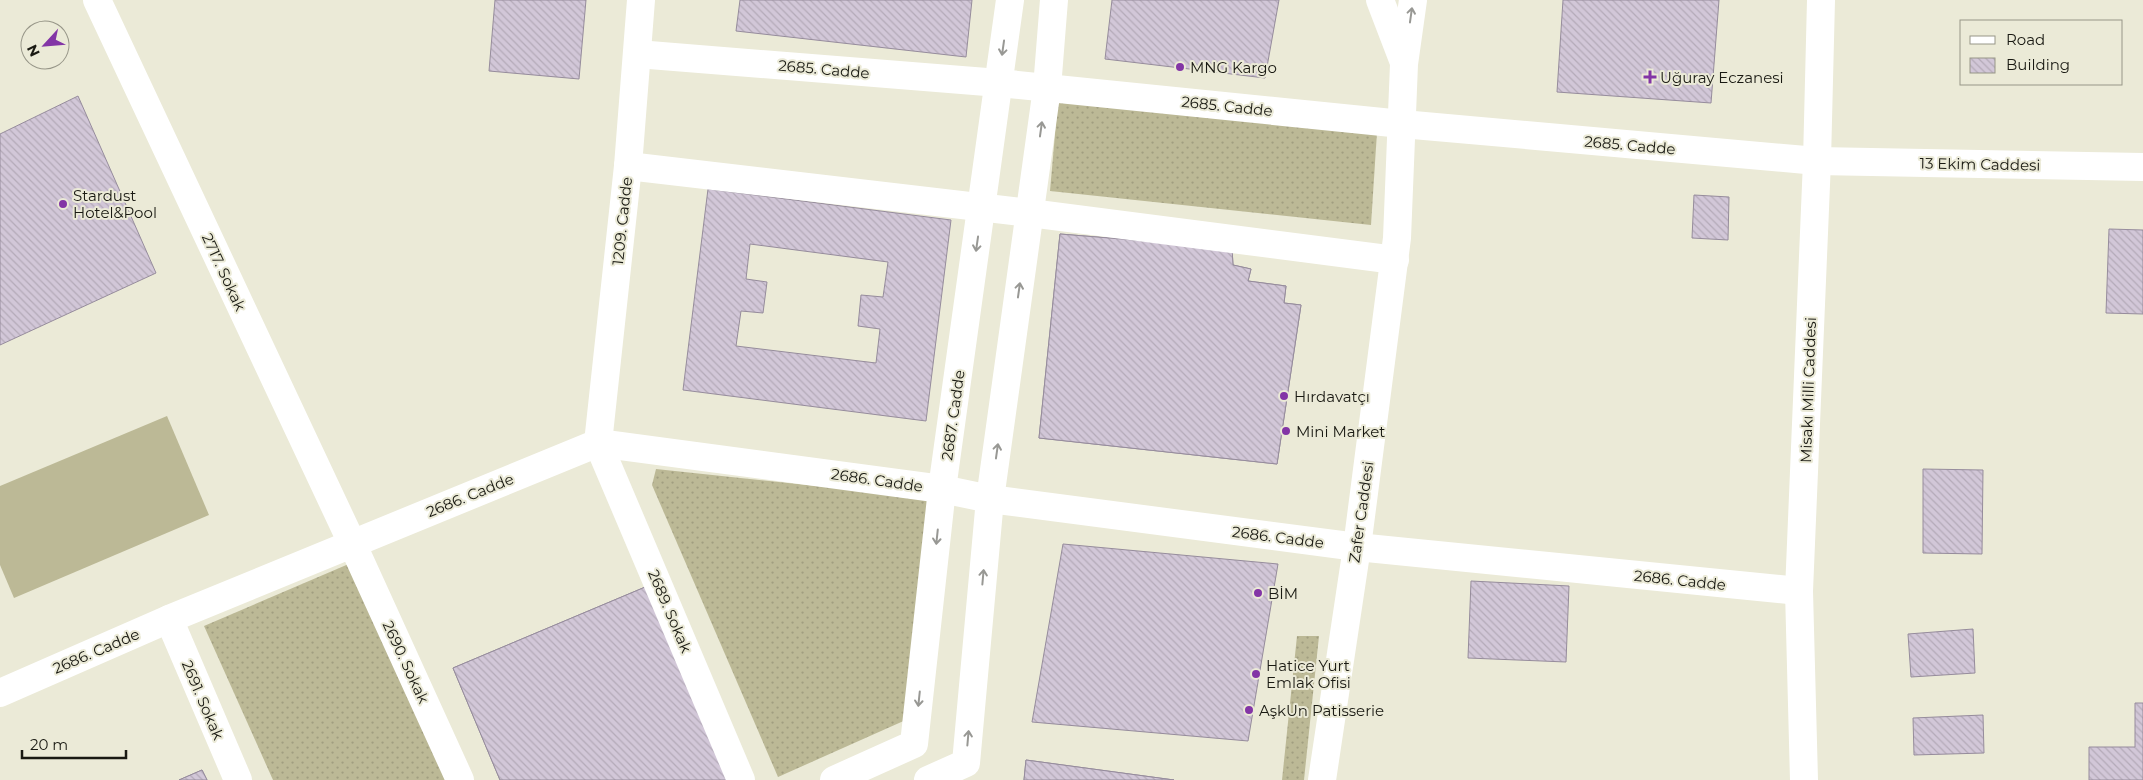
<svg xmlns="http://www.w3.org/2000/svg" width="2143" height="780" viewBox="0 0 2143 780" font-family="Montserrat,sans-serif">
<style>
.grass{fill:url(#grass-dots)}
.garden{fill:#bcb996}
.building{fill:url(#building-back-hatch);stroke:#968c9c;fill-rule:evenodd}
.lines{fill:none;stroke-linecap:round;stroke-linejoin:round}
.minor{stroke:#fff;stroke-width:28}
.major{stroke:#fff;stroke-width:28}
.oneway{stroke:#989894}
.poi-dot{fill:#8335a6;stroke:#ebead7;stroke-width:2}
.labels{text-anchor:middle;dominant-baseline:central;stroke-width:4;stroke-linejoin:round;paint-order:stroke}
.poi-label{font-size:15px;fill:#191912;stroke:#ebead7;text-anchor:start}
.street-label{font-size:15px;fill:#191912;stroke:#ebead7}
</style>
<defs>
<pattern id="grass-dots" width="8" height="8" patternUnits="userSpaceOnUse" patternTransform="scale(1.25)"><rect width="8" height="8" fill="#bcb996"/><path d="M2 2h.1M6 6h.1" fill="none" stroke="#a19e80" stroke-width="1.8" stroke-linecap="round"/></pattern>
<pattern id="building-back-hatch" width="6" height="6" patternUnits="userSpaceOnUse" patternTransform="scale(1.25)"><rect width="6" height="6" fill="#d2c7d8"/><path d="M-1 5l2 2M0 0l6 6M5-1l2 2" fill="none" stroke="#b4aab8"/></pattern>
</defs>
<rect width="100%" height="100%" fill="#ebead7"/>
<g class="grass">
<path d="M 1058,100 L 1377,132 L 1371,225 L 1050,191 Z"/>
<path d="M 656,469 L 930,498 L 908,719 L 778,777 L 652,485 Z"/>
<path d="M 351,563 L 446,780 L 273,780 L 204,626 Z"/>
<path d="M 1297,636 L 1319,636 L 1304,780 L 1282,780 Z"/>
</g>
<path class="garden" d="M 167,416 L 209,515 L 14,598 L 0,565 L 0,486 Z"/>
<g class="building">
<path d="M 495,0 L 586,0 L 579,79 L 489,71 Z"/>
<path d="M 740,0 L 972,0 L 966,57 L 736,31 Z"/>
<path d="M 1112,0 L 1279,0 L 1265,78 L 1105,59 Z"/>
<path d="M 1563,0 L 1719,0 L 1711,103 L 1557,92 Z"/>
<path d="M 78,96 L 156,273 L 0,345 L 0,134 Z"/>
<path d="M 708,189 L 951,220 L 926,421 L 683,390 ZM 750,244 L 888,262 L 883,297 L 861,295 L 858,326 L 880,329 L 876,363 L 736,346 L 741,311 L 763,313 L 767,282 L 746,279 Z"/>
<path d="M 1694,195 L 1729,197 L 1728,240 L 1692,238 Z"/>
<path d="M 2109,229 L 2143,230 L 2143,314 L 2106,313 Z"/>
<path d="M 1060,234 L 1232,248 L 1233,265 L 1251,269 L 1248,281 L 1286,286 L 1284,303 L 1301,305 L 1277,464 L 1039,438 ZM 1119,311 L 1228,322 L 1226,343 L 1212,342 L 1206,344 L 1201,349 L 1198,356 L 1205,368 L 1224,372 L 1221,397 L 1109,385 L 1112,358 L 1125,359 L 1131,357 L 1135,351 L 1136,343 L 1132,337 L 1116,333 Z"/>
<path d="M 1060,234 L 1232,248 L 1233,265 L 1251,269 L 1248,281 L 1286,286 L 1284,303 L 1301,305 L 1277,464 L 1039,438 Z"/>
<path d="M 1923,469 L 1983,470 L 1982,554 L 1923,553 Z"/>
<path d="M 1063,544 L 1278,564 L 1248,741 L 1032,722 Z"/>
<path d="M 1471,581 L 1569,586 L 1566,662 L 1468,658 Z"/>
<path d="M 650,585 L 732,780 L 602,780 L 597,765 L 599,759 L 604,754 L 618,754 L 624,759 L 629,772 L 666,756 L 621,655 L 585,671 L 590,686 L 585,692 L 579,696 L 571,695 L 562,680 L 523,697 L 559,780 L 500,780 L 453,668 Z"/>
<path d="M 650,585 L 732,780 L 500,780 L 453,668 Z"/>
<path d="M 1973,629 L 1975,673 L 1911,677 L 1908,634 Z"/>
<path d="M 2135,703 L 2143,703 L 2143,780 L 2089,780 L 2089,747 L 2135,747 Z"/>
<path d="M 1983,715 L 1984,753 L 1914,755 L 1913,718 Z"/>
<path d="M 1026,760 L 1174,780 L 1024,780 Z"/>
<path d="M 1026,760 L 1174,780 L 1024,780 Z"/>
<path d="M 202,770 L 207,780 L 179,780 Z"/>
<path d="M 202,770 L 207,780 L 179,780 Z"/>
</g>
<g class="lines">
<g class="minor">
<path d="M 97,0 L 352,543 L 460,780"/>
<path d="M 641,0 L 628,166 L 598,443 L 741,780"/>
<path d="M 637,54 L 999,83 L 1402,124 L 1817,161 L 2143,167"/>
<path d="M 628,166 L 1030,213 L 1395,260"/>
<path d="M 169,619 L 238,780"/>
<path d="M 0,693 L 169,619 L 598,443 L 942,489 L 990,499 L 1357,547 L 1799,591"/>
<path d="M 834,780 L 914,744 L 942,489 L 1010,0"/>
<path d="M 928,780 L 966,763 L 990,499 L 1047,88 L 1054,0"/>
<path d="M 1804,780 L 1799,591 L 1817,161 L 1821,0"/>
</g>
<g class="major">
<path d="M 1380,0 L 1403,60"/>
<path d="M 1322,780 L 1357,547 L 1397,238 L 1404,64 L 1413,0"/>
</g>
</g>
<defs><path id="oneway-shaft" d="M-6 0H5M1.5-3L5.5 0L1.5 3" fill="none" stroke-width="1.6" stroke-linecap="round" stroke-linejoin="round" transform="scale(1.25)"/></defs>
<g class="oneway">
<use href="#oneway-shaft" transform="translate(1411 15) rotate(-82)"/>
<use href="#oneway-shaft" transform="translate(1003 48) rotate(98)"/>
<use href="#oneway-shaft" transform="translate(1041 129) rotate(-82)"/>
<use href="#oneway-shaft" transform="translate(977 244) rotate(98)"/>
<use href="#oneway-shaft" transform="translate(1019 290) rotate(-82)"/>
<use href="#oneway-shaft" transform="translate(997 451) rotate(-82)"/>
<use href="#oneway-shaft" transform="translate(937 537) rotate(96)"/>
<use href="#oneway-shaft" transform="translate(983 577) rotate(-85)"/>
<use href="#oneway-shaft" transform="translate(919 699) rotate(96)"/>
<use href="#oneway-shaft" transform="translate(968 738) rotate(-85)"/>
</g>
<g class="poi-dot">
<circle cx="1180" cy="67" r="5"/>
<path d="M1647.5 69.5h5v5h5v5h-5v5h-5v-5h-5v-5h5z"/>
<circle cx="63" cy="204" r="5"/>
<circle cx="1284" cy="396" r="5"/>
<circle cx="1286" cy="431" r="5"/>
<circle cx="1258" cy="593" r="5"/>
<circle cx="1256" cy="674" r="5"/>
<circle cx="1249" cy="710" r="5"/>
</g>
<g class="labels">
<g class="poi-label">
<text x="1190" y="67">MNG Kargo</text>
<text x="1660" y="77">Uğuray Eczanesi</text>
<text x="73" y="195">Stardust<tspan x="73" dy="17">Hotel&amp;Pool</tspan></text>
<text x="1294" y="396">Hırdavatçı</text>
<text x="1296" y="431">Mini Market</text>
<text x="1268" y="593">BİM</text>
<text x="1266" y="665">Hatice Yurt<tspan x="1266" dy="17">Emlak Ofisi</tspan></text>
<text x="1259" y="710">AşkUn Patisserie</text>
</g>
<g class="street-label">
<text transform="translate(824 69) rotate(5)">2685. Cadde</text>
<text transform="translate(1227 106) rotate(6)">2685. Cadde</text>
<text transform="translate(1630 145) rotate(5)">2685. Cadde</text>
<text transform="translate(1980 164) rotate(1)">13 Ekim Caddesi</text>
<text transform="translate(622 221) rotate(-84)">1209. Cadde</text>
<text transform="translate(224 272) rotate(65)">2717. Sokak</text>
<text transform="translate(1808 390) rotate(-88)">Misakı Milli Caddesi</text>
<text transform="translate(953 415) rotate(-82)">2687. Cadde</text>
<text transform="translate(877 480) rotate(8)">2686. Cadde</text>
<text transform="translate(470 495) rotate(-22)">2686. Cadde</text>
<text transform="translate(1361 512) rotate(-82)">Zafer Caddesi</text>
<text transform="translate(1278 537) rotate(7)">2686. Cadde</text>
<text transform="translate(1680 580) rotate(6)">2686. Cadde</text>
<text transform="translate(670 611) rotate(67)">2689. Sokak</text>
<text transform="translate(96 651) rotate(-23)">2686. Cadde</text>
<text transform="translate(406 662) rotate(65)">2690. Sokak</text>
<text transform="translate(203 700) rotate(67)">2691. Sokak</text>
</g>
</g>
<rect x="1960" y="20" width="162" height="65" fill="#ebead7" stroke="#979688"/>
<rect x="1970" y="36" width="25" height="8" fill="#ffffff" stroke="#979688"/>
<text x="2006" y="45" font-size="15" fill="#191912">Road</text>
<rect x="1970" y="58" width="25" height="15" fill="url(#building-back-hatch)" stroke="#979688"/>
<text x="2006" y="70" font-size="15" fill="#191912">Building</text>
<g transform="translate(45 45) rotate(244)"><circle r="24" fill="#ebead7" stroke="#979688"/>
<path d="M0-4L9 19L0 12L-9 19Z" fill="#8335a6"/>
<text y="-8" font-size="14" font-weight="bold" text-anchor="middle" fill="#191912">N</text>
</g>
<path d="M22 750v8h104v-8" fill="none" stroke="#191912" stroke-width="2.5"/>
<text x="30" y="750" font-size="15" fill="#191912" stroke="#ebead7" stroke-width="4" paint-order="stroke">20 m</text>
</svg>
